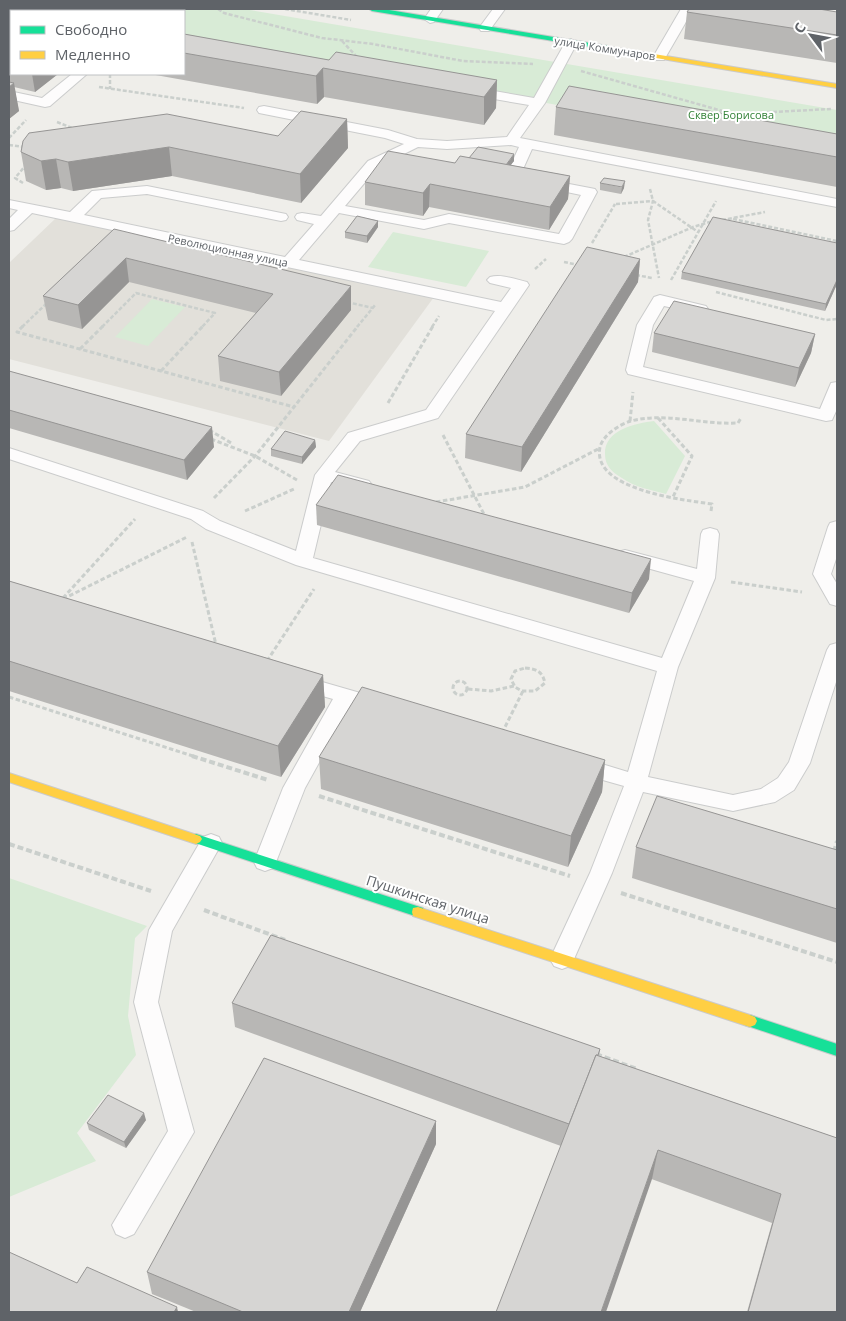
<svg xmlns="http://www.w3.org/2000/svg" width="846" height="1321" viewBox="0 0 846 1321" font-family="'Open Sans',sans-serif">
<style>
.education{fill:#e2e0da}
.green{fill:#d8ebd6}
.lines{fill:none;stroke-linecap:round;stroke-linejoin:round}
.lane-casing{stroke:#cbcccc;stroke-width:2}
.fast-casing{stroke:#cacacb;stroke-width:2}
.slow-casing{stroke:#cacacb;stroke-width:2}
.path-far2{stroke:#cacfcc;stroke-width:2.5;stroke-dasharray:4 2;stroke-linecap:butt}
.path-far1{stroke:#cacfcc;stroke-width:3;stroke-dasharray:4.5 2.5;stroke-linecap:butt}
.path{stroke:#cacfcc;stroke-width:4;stroke-dasharray:6 3;stroke-linecap:butt}
.lane{fill:#fdfcfc;fill-rule:evenodd}
.fast{fill:#16e098;fill-rule:evenodd}
.slow{fill:#ffcf43;fill-rule:evenodd}
.wall{fill:#b8b7b5}
.shaded-wall{fill:#969594}
.building{fill:#d6d5d3;stroke:#969594}
.labels{text-anchor:middle;dominant-baseline:central;stroke-width:4;stroke-linejoin:round;paint-order:stroke}
.far-street-label{font-size:11px;fill:#5f6368;stroke:#fff}
.far-park-label{font-size:11px;fill:#348238;stroke:#fff}
.street-label{font-size:14px;fill:#5f6368;stroke:#fff}
</style>
<rect width="100%" height="100%" fill="#efeeea"/>
<path class="education" d="M 56,218 L 434,297 L 329,441 L 9,359 L 9,263 Z"/>
<g class="green">
<path d="M 169,9 L 244,9 L 837,110 L 837,156 L 184,37 L 184,11 L 166,11 Z"/>
<path d="M 393,232 L 489,251 L 466,287 L 368,267 Z"/>
<path d="M 152,299 L 185,307 L 148,346 L 115,337 Z"/>
<path d="M 654,421 L 685,456 L 666,494 C 651,490 634,487 622,478 C 612,472 605,466 605,454 C 604,430 636,423 654,421 Z"/>
<path d="M 9,878 L 147,926 L 135,938 L 128,1016 L 136,1055 L 77,1133 L 96,1161 L 9,1197 Z"/>
</g>
<g class="lines">
<defs>
<g id="lane">
<path d="M 151,9 L 165,9 L 164,11 L 150,11 Z"/>
<path d="M 431,9 L 443,9 L 434,22 L 430,23 L 424,19 Z"/>
<path d="M 493,9 L 505,9 L 489,31 L 481,31 L 479,28 Z"/>
<path d="M 681,9 L 714,12 L 720,16 L 714,20 L 690,15 L 664,60 L 654,60 L 653,57 Z"/>
<path d="M 571,39 L 577,43 L 545,103 L 520,138 L 837,199 L 837,207 L 532,149 L 519,178 L 517,181 L 507,181 L 505,178 L 519,147 L 511,145 L 447,149 L 418,147 L 378,167 L 345,206 L 424,220 L 449,214 L 559,234 L 581,195 L 538,186 L 536,183 L 538,180 L 543,179 L 590,188 L 595,189 L 597,192 L 572,239 L 569,242 L 564,244 L 449,223 L 424,229 L 339,213 L 299,260 L 501,302 L 511,288 L 490,283 L 487,280 L 490,277 C 501,274 515,279 527,282 L 529,285 L 438,418 L 360,441 L 335,472 L 369,481 L 372,485 L 369,489 L 363,491 L 331,482 L 313,558 L 662,658 L 694,581 L 618,560 L 616,556 L 618,552 L 625,550 L 697,569 L 701,534 L 703,530 L 710,528 L 717,530 L 719,534 L 715,578 L 678,667 L 648,777 L 733,795 L 761,789 L 778,778 L 789,762 L 827,650 L 830,645 L 837,643 L 837,679 L 810,763 L 794,790 L 775,802 L 733,811 L 643,792 L 612,873 L 574,959 L 570,966 L 562,969 L 554,966 L 550,959 L 590,873 L 624,786 L 571,771 L 568,765 L 571,759 L 579,757 L 628,772 L 657,671 L 296,565 L 206,529 L 191,519 L 9,459 L 9,448 L 203,511 L 220,521 L 296,551 L 315,475 L 348,433 L 426,410 L 495,311 L 32,213 L 14,230 L 9,231 L 9,219 L 18,210 L 9,208 L 9,200 L 70,212 L 92,191 L 147,186 L 281,213 L 286,214 L 288,217 L 286,220 L 281,221 L 147,194 L 101,198 L 84,215 L 285,257 L 314,224 L 297,220 L 295,217 L 297,214 L 302,213 L 321,216 L 368,161 L 404,144 L 385,138 L 259,113 L 257,110 L 259,107 L 264,106 L 388,130 L 417,139 L 447,141 L 507,137 L 529,105 L 471,95 L 464,91 L 471,87 L 534,98 L 565,43 Z"/>
<path d="M 72,74 L 87,74 L 50,106 L 45,107 L 9,99 L 9,91 L 42,98 Z"/>
<path d="M 660,295 L 706,306 L 708,309 L 706,312 L 700,314 L 664,306 L 653,325 L 643,367 L 820,409 L 831,383 L 837,382 L 837,409 L 832,420 L 826,421 L 628,374 L 626,370 L 637,325 L 654,297 Z"/>
<path d="M 837,521 L 837,556 L 831,574 L 837,584 L 837,606 L 830,604 L 813,574 L 828,527 L 830,523 Z"/>
<path d="M 298,675 L 388,701 L 391,706 L 388,711 L 381,713 L 351,705 L 305,788 L 276,862 L 273,868 L 265,871 L 257,868 L 254,862 L 283,788 L 333,699 L 291,687 L 288,682 L 291,677 Z"/>
<path d="M 211,834 L 219,837 L 222,843 L 172,931 L 158,1002 L 194,1132 L 134,1234 L 125,1238 L 116,1234 L 112,1225 L 168,1131 L 134,1002 L 149,930 L 203,837 Z"/>
</g>
<g id="fast">
<path d="M 369,9 L 383,9 L 608,46 L 612,48 L 608,50 L 372,11 Z"/>
<rect x="9" y="38" width="2" height="6"/>
<path d="M 196,834 L 423,908 L 424,912 L 423,916 L 418,917 L 192,842 L 190,839 L 192,836 Z"/>
<path d="M 750,1015 L 837,1044 L 837,1056 L 745,1025 L 743,1021 L 745,1017 Z"/>
</g>
<g id="slow">
<path d="M 46,9 L 53,9 L 51,11 L 44,11 Z"/>
<path d="M 605,46 L 837,84 L 837,88 L 608,50 L 605,50 Z"/>
<path d="M 9,773 L 200,836 L 202,839 L 200,842 L 196,844 L 9,782 Z"/>
<path d="M 418,907 L 750,1015 L 755,1017 L 757,1021 L 755,1025 L 750,1027 L 413,916 L 412,912 L 413,908 Z"/>
</g>
</defs>
<use href="#lane" class="lane-casing"/>
<use href="#fast" class="fast-casing"/>
<use href="#slow" class="slow-casing"/>
<g class="path-far2">
<path d="M 218,9 L 224,13 L 322,38 L 373,44 L 463,61 L 533,64"/>
<path d="M 285,9 L 351,20"/>
<path d="M 9,12 L 14,9"/>
<path d="M 342,41 L 358,58"/>
<path d="M 581,71 L 733,114 L 831,109"/>
<path d="M 110,74 L 110,89"/>
<path d="M 99,87 L 244,108"/>
<path d="M 57,122 L 72,128"/>
<path d="M 9,138 L 26,120"/>
<path d="M 9,145 L 24,147"/>
<path d="M 23,183 L 15,178 L 26,165"/>
<path d="M 650,189 L 653,201 L 698,232"/>
<path d="M 616,204 L 653,201 L 648,220 L 659,278"/>
<path d="M 733,219 L 837,241"/>
<path d="M 722,220 L 765,212"/>
<path d="M 592,243 L 615,204"/>
<path d="M 624,257 L 693,227 L 713,221"/>
<path d="M 564,262 L 578,265"/>
<path d="M 535,269 L 546,259"/>
<path d="M 636,275 L 652,278"/>
<path d="M 671,280 L 716,201"/>
<path d="M 716,292 L 826,320 L 837,319"/>
<path d="M 347,302 L 373,308"/>
<path d="M 22,327 L 47,303"/>
<path d="M 102,327 L 136,293 L 215,313 L 202,327"/>
<path d="M 357,327 L 376,304"/>
<path d="M 432,327 L 439,316"/>
</g>
<g class="path-far1">
<path d="M 23,326 L 17,332 L 294,407"/>
<path d="M 80,349 L 103,326"/>
<path d="M 161,371 L 203,326"/>
<path d="M 388,403 L 433,326"/>
<path d="M 658,418 L 692,456 L 673,497"/>
<path d="M 630,421 L 633,392"/>
<path d="M 209,430 L 233,444"/>
<path d="M 443,435 L 486,518"/>
<path d="M 211,439 L 255,456 L 297,480"/>
<path d="M 214,498 L 256,455 L 358,326"/>
<path d="M 436,502 L 525,487 L 600,448"/>
<path d="M 245,511 L 294,489"/>
<path d="M 711,511 L 712,504 C 684,500 591,490 600,447 C 603,435 620,424 631,421 C 666,412 703,425 738,423 L 741,418"/>
<path d="M 192,542 L 216,645"/>
<path d="M 731,582 L 802,592"/>
<path d="M 63,598 L 135,519"/>
<path d="M 63,599 L 187,537"/>
<path d="M 267,661 L 314,589"/>
<path d="M 525,668 C 537,669 542,671 545,683 L 535,691 L 522,691 L 515,687 L 511,679 L 515,671 Z"/>
<circle cx="460" cy="688" r="7"/>
<path d="M 468,689 L 491,691 L 514,686"/>
<path d="M 9,697 L 196,757"/>
<path d="M 502,733 L 523,691"/>
</g>
<g class="path">
<path d="M 192,756 L 268,780"/>
<path d="M 319,796 L 570,876"/>
<path d="M 9,844 L 151,891"/>
<path d="M 834,852 L 837,841"/>
<path d="M 621,893 L 837,962"/>
<path d="M 204,910 L 285,940"/>
<path d="M 596,1054 L 637,1069"/>
</g>
<use href="#lane" class="lane"/>
<use href="#fast" class="fast"/>
<use href="#slow" class="slow"/>
</g>
<g class="wall">
<path d="M 687,12 L 837,12 L 837,63 L 684,39 Z"/>
<path d="M 184,34 L 329,60 L 497,80 L 496,108 L 484,125 L 324,97 L 317,104 L 150,74 L 184,74 Z"/>
<path d="M 11,42 L 11,74 L 58,74 L 35,92 L 14,87 L 19,111 L 9,119 L 9,44 Z"/>
<path d="M 556,107 L 837,134 L 837,187 L 554,135 Z"/>
<path d="M 347,119 L 348,148 L 301,203 L 172,176 L 73,191 L 61,188 L 46,190 L 26,181 L 21,152 L 278,136 Z"/>
<path d="M 469,158 L 514,161 L 510,165 L 570,176 L 568,199 L 549,230 L 429,207 L 423,216 L 365,205 L 365,182 L 455,163 Z"/>
<path d="M 600,183 L 624,188 L 621,194 L 600,190 Z"/>
<path d="M 378,221 L 378,227 L 367,243 L 345,238 L 345,232 Z"/>
<path d="M 114,229 L 351,310 L 281,396 L 220,381 L 218,356 L 256,313 L 129,282 L 82,329 L 48,320 L 43,296 Z"/>
<path d="M 640,259 L 638,282 L 521,472 L 465,458 L 466,434 Z"/>
<path d="M 682,272 L 837,284 L 825,311 L 681,279 Z"/>
<path d="M 654,333 L 815,334 L 811,353 L 795,387 L 652,352 Z"/>
<path d="M 9,371 L 214,447 L 187,480 L 9,428 Z"/>
<path d="M 315,440 L 316,447 L 302,464 L 271,456 L 271,449 Z"/>
<path d="M 316,505 L 649,579 L 629,613 L 317,525 Z"/>
<path d="M 9,581 L 323,675 L 325,707 L 281,777 L 9,691 Z"/>
<path d="M 319,757 L 605,760 L 602,792 L 568,867 L 321,789 Z"/>
<path d="M 636,847 L 837,850 L 837,943 L 632,878 Z"/>
<path d="M 232,1003 L 600,1049 L 599,1056 L 837,1138 L 837,1312 L 747,1312 L 772,1223 L 235,1027 Z"/>
<path d="M 146,1120 L 126,1148 L 89,1130 L 87,1123 Z"/>
<path d="M 436,1144 L 360,1312 L 196,1312 L 152,1294 L 147,1272 Z"/>
</g>
<g class="shaded-wall">
<path d="M 100,9 L 137,9 L 134,11 L 97,11 Z"/>
<path d="M 323,68 L 324,97 L 317,104 L 316,76 Z"/>
<path d="M 32,74 L 58,74 L 35,92 Z"/>
<path d="M 497,80 L 496,108 L 484,125 L 484,97 Z"/>
<path d="M 14,83 L 19,111 L 9,119 L 9,87 Z"/>
<path d="M 347,119 L 348,148 L 301,203 L 300,174 Z"/>
<path d="M 169,147 L 172,176 L 73,191 L 68,162 Z"/>
<path d="M 514,154 L 514,161 L 504,174 L 505,167 Z"/>
<path d="M 56,159 L 61,188 L 46,190 L 41,161 Z"/>
<path d="M 570,176 L 568,199 L 549,230 L 550,207 Z"/>
<path d="M 625,181 L 624,188 L 621,194 L 622,187 Z"/>
<path d="M 430,184 L 429,207 L 423,216 L 423,193 Z"/>
<path d="M 378,221 L 378,227 L 367,243 L 367,236 Z"/>
<path d="M 126,258 L 129,282 L 82,329 L 78,305 Z"/>
<path d="M 640,259 L 638,282 L 521,472 L 522,447 Z"/>
<path d="M 837,280 L 837,284 L 825,311 L 826,304 Z"/>
<path d="M 351,286 L 351,310 L 281,396 L 279,372 Z"/>
<path d="M 815,334 L 811,353 L 795,387 L 799,368 Z"/>
<path d="M 212,427 L 214,447 L 187,480 L 184,460 Z"/>
<path d="M 315,440 L 316,447 L 302,464 L 302,457 Z"/>
<path d="M 651,559 L 649,579 L 629,613 L 632,593 Z"/>
<path d="M 323,675 L 325,707 L 281,777 L 278,746 Z"/>
<path d="M 605,760 L 602,792 L 568,867 L 571,836 Z"/>
<path d="M 144,1113 L 146,1120 L 126,1148 L 124,1142 Z"/>
<path d="M 436,1121 L 436,1144 L 360,1312 L 349,1312 Z"/>
<path d="M 658,1150 L 652,1179 L 606,1312 L 601,1312 Z"/>
<path d="M 177,1307 L 178,1312 L 174,1312 Z"/>
</g>
<g class="building">
<path d="M 56,9 L 100,9 L 97,11 L 53,11 Z"/>
<path d="M 689,9 L 819,9 L 837,12 L 837,35 L 687,12 Z"/>
<path d="M 184,34 L 329,60 L 336,52 L 497,80 L 484,97 L 323,68 L 316,76 L 184,53 Z"/>
<path d="M 11,42 L 11,60 L 9,59 L 9,44 Z"/>
<path d="M 9,82 L 14,83 L 9,87 Z"/>
<path d="M 569,86 L 837,134 L 837,157 L 556,107 Z"/>
<path d="M 301,111 L 347,119 L 300,174 L 169,147 L 68,162 L 56,159 L 41,161 L 21,152 L 23,141 L 29,133 L 167,114 L 278,136 Z"/>
<path d="M 478,147 L 514,154 L 506,165 L 469,158 Z"/>
<path d="M 388,151 L 455,163 L 460,156 L 570,176 L 550,207 L 430,184 L 423,193 L 365,182 Z"/>
<path d="M 604,178 L 625,181 L 622,187 L 600,183 Z"/>
<path d="M 357,216 L 378,221 L 367,236 L 345,232 Z"/>
<path d="M 713,217 L 837,243 L 837,280 L 826,304 L 682,272 Z"/>
<path d="M 114,229 L 351,286 L 279,372 L 218,356 L 273,294 L 126,258 L 78,305 L 43,296 Z"/>
<path d="M 587,247 L 640,259 L 522,447 L 466,434 Z"/>
<path d="M 674,301 L 815,334 L 799,368 L 654,333 Z"/>
<path d="M 9,371 L 212,427 L 184,460 L 9,410 Z"/>
<path d="M 285,431 L 315,440 L 302,457 L 271,449 Z"/>
<path d="M 338,475 L 651,559 L 632,593 L 316,505 Z"/>
<path d="M 9,581 L 323,675 L 278,746 L 9,661 Z"/>
<path d="M 362,687 L 605,760 L 571,836 L 319,757 Z"/>
<path d="M 657,796 L 837,850 L 837,909 L 636,847 Z"/>
<path d="M 271,935 L 600,1049 L 598,1055 L 596,1055 L 569,1124 L 232,1003 Z"/>
<path d="M 596,1055 L 837,1138 L 837,1312 L 748,1312 L 781,1194 L 658,1150 L 601,1312 L 496,1312 Z"/>
<path d="M 264,1058 L 436,1121 L 349,1312 L 243,1312 L 147,1272 Z"/>
<path d="M 108,1095 L 144,1113 L 124,1142 L 87,1123 Z"/>
<path d="M 9,1252 L 77,1283 L 87,1267 L 177,1307 L 174,1312 L 9,1312 Z"/>
</g>
<g class="labels">
<g class="far-street-label">
<text transform="translate(605 48) rotate(9)">улица Коммунаров</text>
<text transform="translate(228 250) rotate(12)">Революционная улица</text>
</g>
<g class="far-park-label">
<text x="731" y="114">Сквер Борисова</text>
</g>
<g class="street-label">
<text transform="translate(428 899) rotate(18)">Пушкинская улица</text>
</g>
</g>
<rect width="846" height="1321" fill="none" stroke="#5f6368" stroke-width="20"/>
<rect x="10" y="10" width="175" height="65" fill="#ffffff" stroke="#bfc1c3"/>
<rect x="20" y="26" width="25" height="8" fill="#16e098" stroke="#bfc1c3"/>
<text x="55" y="35" font-size="15" fill="#5f6368">Свободно</text>
<rect x="20" y="51" width="25" height="8" fill="#ffcf43" stroke="#bfc1c3"/>
<text x="55" y="60" font-size="15" fill="#5f6368">Медленно</text>
<g transform="translate(811 35) rotate(302)" stroke="#ffffff" stroke-width="4" paint-order="stroke">
<path d="M0-4L9 19L0 12L-9 19Z" fill="#5f6368"/>
<text y="-8" font-size="14" font-weight="bold" text-anchor="middle" fill="#5f6368">С</text>
</g>
</svg>
